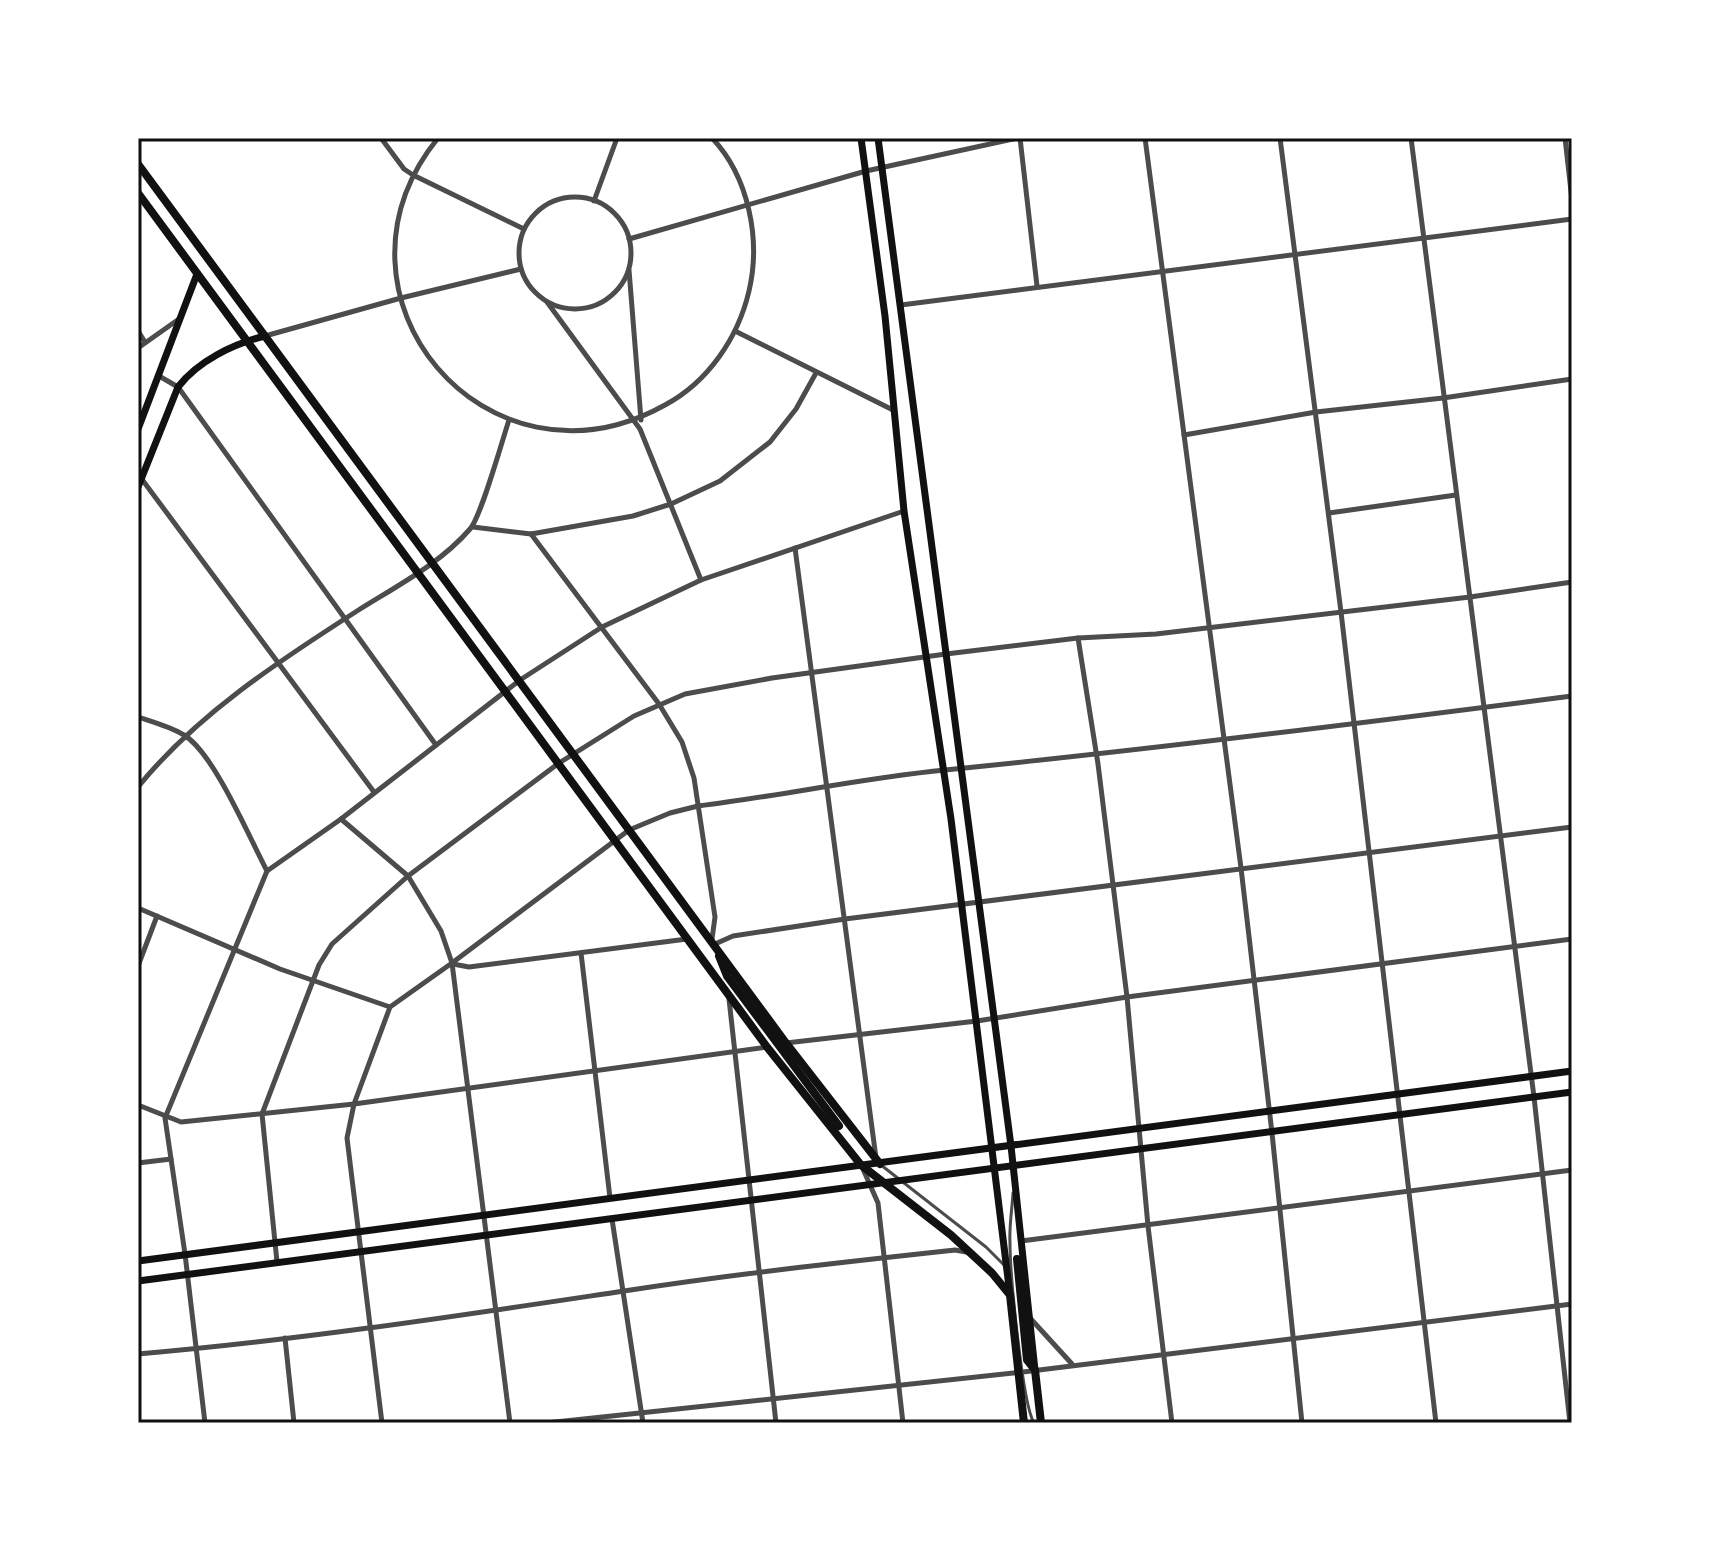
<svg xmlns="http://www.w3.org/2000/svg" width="1710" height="1561" viewBox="0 0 1710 1561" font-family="'Source Serif 4',serif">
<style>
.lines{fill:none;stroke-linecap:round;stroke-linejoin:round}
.service{stroke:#4c4c4c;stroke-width:3}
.minor{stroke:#4c4c4c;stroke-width:5}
.secondary{stroke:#111;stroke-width:7}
.primary{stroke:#111;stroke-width:8}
.neatline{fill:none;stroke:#111;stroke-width:3}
</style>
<rect width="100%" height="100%" fill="#fff"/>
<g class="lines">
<g class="service">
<path d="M 881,1165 L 986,1247 L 1005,1266"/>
<path d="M 1013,1193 C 1012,1210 1009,1227 1010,1243 C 1010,1272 1022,1403 1034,1423"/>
</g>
<g class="minor">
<path d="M 381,138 L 404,169 L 413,175 L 524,229"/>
<path d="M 438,138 C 311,295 487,504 665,405 C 708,382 738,338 749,291 C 761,240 749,177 712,138"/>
<path d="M 1020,138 L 1037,286"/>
<path d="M 1145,138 L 1241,868 L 1272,1133 L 1302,1423"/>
<path d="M 1280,138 L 1341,612 L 1436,1423"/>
<path d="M 1411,138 L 1534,1097 L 1570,1423"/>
<path d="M 1565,138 L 1572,200"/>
<circle cx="575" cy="253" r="56"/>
<path d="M 594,201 L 617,138"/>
<path d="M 629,239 L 866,171 L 1018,138"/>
<path d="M 629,270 L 641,420"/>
<path d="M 547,302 L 640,429 L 701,580"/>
<path d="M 901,305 L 1572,219"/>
<path d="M 138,331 L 145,342"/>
<path d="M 735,331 L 893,410"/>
<path d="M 265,336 L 401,298 L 521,269"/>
<path d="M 138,348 L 179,319"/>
<path d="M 159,376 L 178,387 L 436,745"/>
<path d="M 1184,435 L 1316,412 L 1443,398 L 1572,379"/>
<path d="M 138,474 L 374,792"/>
<path d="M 1329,513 L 1456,495"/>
<path d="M 473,527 L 531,534 L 633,516 L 671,504 L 720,481 L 770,442 L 796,409 L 816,373"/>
<path d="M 531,534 L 659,704 L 682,742 L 694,778 L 715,917 L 712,939"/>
<path d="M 795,548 L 876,1158"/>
<path d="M 1078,638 L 1098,764 L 1127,997 L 1148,1226 L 1172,1423"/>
<path d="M 138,717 C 153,722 171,727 184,735 C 214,753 250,839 267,871"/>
<path d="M 138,787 C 196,715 279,661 357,611 C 395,587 440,564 470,529 C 481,517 502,441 509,420"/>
<path d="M 341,819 L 408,876 L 441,931 L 452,963 L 510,1423"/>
<path d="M 138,908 L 280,969 L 390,1007"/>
<path d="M 715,944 L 733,936 L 845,919 L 1572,827"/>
<path d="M 581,953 L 610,1198"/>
<path d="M 453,964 L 469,967 L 687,939"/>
<path d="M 138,966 L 157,916"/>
<path d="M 729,999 L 776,1423"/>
<path d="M 786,1043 L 977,1021 L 1127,997 L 1572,939"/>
<path d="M 138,1105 L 181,1122 L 354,1104 L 767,1047"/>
<path d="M 138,1163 L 171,1159"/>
<path d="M 863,1169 L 878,1203 L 903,1423"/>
<path d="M 612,1219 L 643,1423"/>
<path d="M 1021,1241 L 1572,1170"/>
<path d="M 277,1262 L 262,1114 L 319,965 L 332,944 L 408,876 L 559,763 L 634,716 L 685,694 L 772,678 L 946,654 L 1078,638 L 1156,634 L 1470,597 L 1572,582"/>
<path d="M 1030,1318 L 1072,1364"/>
<path d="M 285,1338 L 294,1423"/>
<path d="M 138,1354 C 301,1340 463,1315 624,1291 C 734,1274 845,1262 955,1250 L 966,1252"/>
<path d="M 205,1423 L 185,1254 L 165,1118 L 267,871 L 341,819 L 520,680 L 602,627 L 701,580 L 904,511"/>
<path d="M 382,1423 L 347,1138 L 354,1104 L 390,1007 L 452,963 L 629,830 L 670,813 L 698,806 C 781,796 862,778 945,770 C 1154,749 1363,723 1572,696"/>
<path d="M 546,1423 L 1023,1372 L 1572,1304"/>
</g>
<g class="secondary">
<path d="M 861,138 L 885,316 L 904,511 L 951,819 L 1010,1295"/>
<path d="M 878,138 L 1011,1146 L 1035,1370"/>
<path d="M 138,429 L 197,274"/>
<path d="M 138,487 L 178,387 C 198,361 233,344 265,336"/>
<path d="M 138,1261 L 1572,1071"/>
<path d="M 138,1281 L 1572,1092"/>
</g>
<g class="primary">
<path d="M 138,164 L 786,1043 L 880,1164"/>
<path d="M 138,193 L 767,1047 L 861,1165 L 951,1235 L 992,1273 L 1010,1295 L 1024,1423"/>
<path d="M 719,956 L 727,976 L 839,1126"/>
<path d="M 1017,1259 L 1027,1360 L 1035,1370 L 1041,1423"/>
</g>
</g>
<rect width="1710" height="1561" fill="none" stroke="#ffffff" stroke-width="280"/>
<rect x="140" y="140" width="1430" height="1281" class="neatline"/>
</svg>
